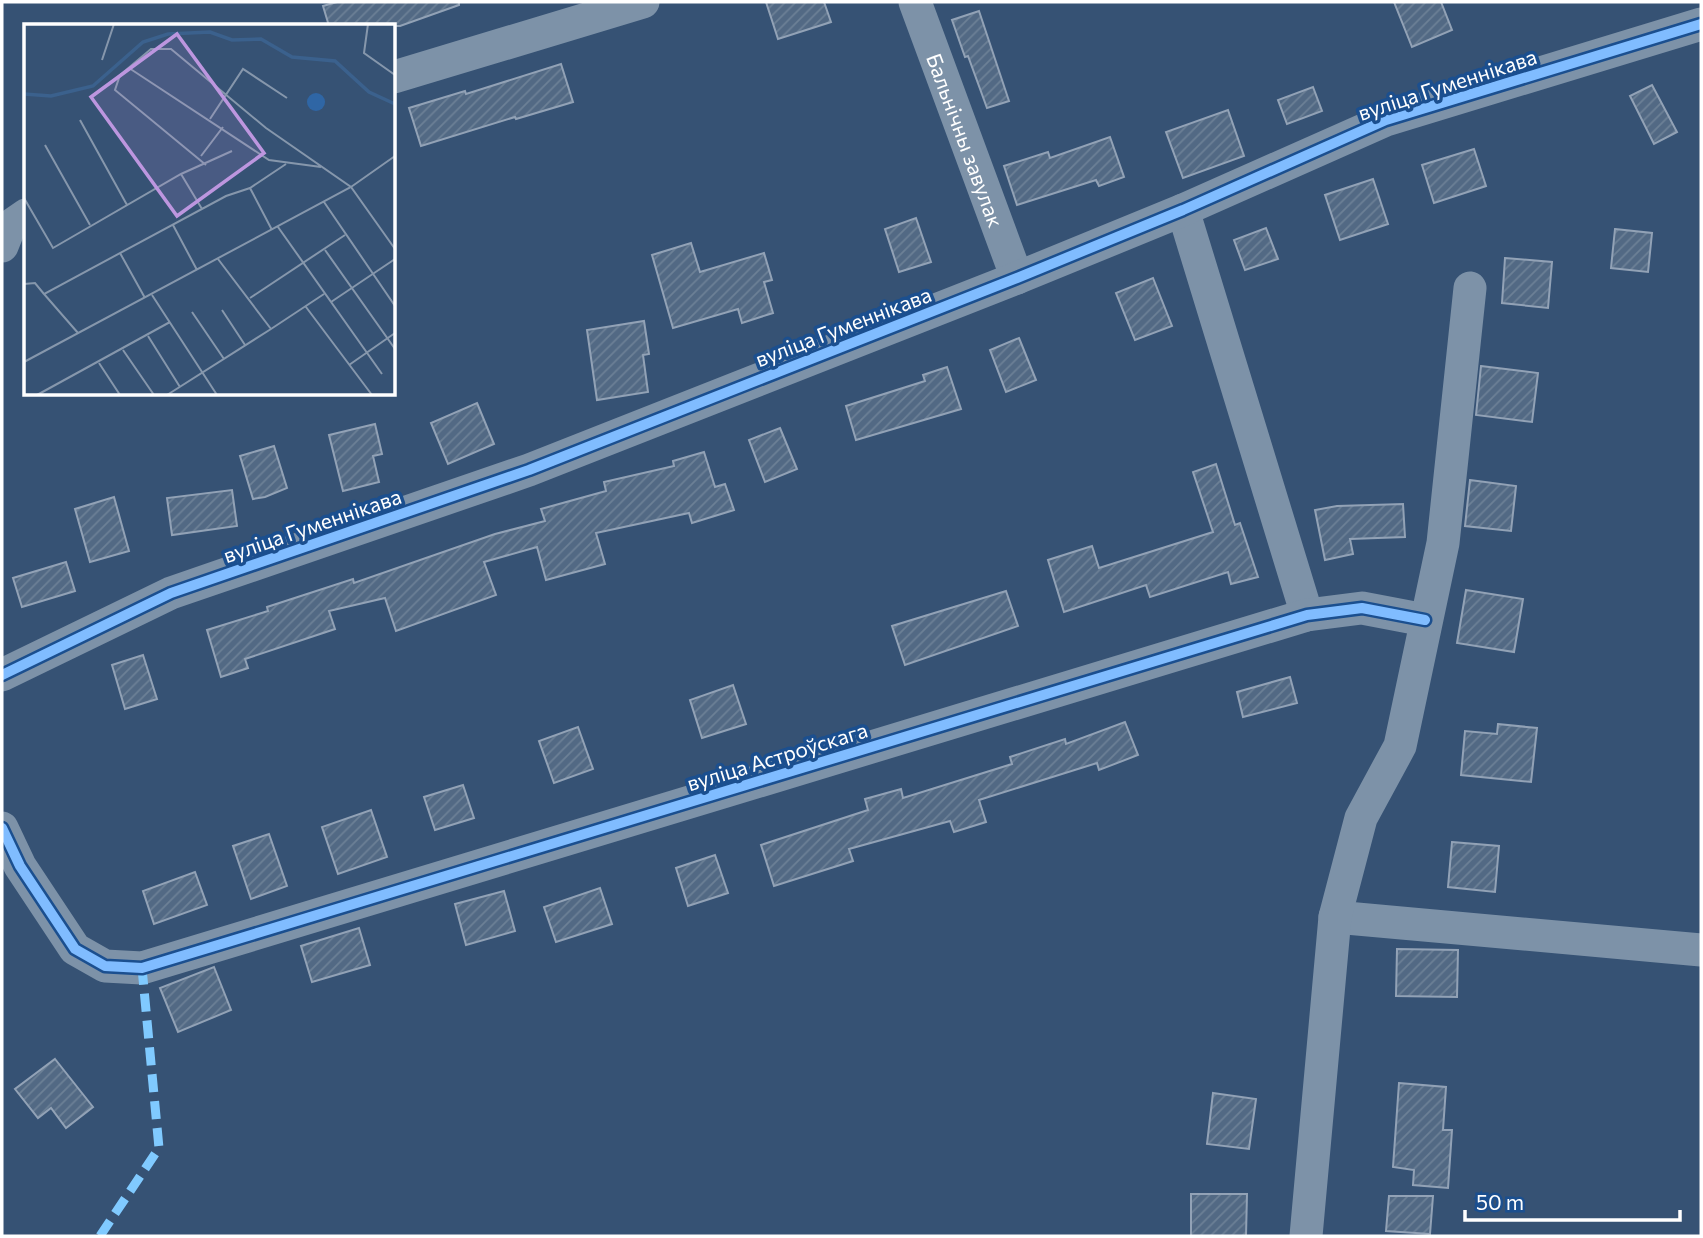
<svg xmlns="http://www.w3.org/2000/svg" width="1703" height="1238" viewBox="0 0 1703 1238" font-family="Commissioner,sans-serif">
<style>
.building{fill:url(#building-hatch);stroke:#92a2b6;stroke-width:2}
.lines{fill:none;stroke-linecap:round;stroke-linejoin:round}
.minor{stroke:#7d92a8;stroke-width:33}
.quiet{stroke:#80caff;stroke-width:9;stroke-dasharray:18 9;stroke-linecap:butt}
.cycleway-casing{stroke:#1b4f8f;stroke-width:15}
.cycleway{stroke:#80bcff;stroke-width:10}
.labels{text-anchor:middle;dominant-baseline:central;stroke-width:7;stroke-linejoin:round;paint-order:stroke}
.street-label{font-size:21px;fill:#fff;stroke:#1b4f8f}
.inset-river{fill:none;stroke:#3b618d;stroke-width:3.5}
.inset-road{fill:none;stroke:#8697ac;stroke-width:2}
.view{fill:#bd96df;fill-opacity:0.15;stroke:#bd96df;stroke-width:3.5}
.inset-edge{fill:none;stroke:#fff;stroke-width:3.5}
</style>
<defs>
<pattern id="building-hatch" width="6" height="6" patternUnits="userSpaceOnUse" patternTransform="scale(1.75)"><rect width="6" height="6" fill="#526984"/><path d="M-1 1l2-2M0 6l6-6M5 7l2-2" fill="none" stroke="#6c8096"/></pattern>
</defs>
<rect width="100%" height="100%" fill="#365274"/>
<g class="building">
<path d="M 337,2 L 459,2 L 459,5 L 400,26 L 329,26 L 323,6 Z"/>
<path d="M 766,2 L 824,2 L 831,22 L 778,39 Z"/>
<path d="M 1394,2 L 1441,2 L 1452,30 L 1412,47 Z"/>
<path d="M 979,11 L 1009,101 L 987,108 L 968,56 L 965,57 L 952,20 Z"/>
<path d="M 561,64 L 573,102 L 516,119 L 515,117 L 421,146 L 409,108 L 465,91 L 466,94 Z"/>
<path d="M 1652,85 L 1677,132 L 1654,144 L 1630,96 Z"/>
<path d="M 1313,87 L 1322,111 L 1287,124 L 1278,100 Z"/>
<path d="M 1228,110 L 1244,156 L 1183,178 L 1166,132 Z"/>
<path d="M 1110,137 L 1124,177 L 1099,186 L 1096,180 L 1017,205 L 1004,166 L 1048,152 L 1050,158 Z"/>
<path d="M 1474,149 L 1486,186 L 1434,203 L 1422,165 Z"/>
<path d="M 1373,179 L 1388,224 L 1340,240 L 1325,195 Z"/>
<path d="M 916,218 L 931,262 L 899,272 L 885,229 Z"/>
<path d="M 1266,228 L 1278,259 L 1245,270 L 1234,240 Z"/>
<path d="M 1615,229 L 1652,233 L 1648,272 L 1611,268 Z"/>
<path d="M 691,243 L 700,272 L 764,253 L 772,280 L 764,282 L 773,313 L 742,323 L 738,309 L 673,328 L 652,255 Z"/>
<path d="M 1505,258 L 1552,262 L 1548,308 L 1502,303 Z"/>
<path d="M 1153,278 L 1172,326 L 1135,340 L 1116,293 Z"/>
<path d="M 644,321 L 649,354 L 643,355 L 648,392 L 597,400 L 587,330 Z"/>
<path d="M 1019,338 L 1036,380 L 1006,392 L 990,350 Z"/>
<path d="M 1481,366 L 1538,373 L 1532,422 L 1476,415 Z"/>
<path d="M 947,367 L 961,409 L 856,440 L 846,406 L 925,381 L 923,375 Z"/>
<path d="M 477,403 L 494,444 L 448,464 L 431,423 Z"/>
<path d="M 375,424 L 382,454 L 373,456 L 379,482 L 343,491 L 329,435 Z"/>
<path d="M 780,428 L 797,469 L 765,482 L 749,440 Z"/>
<path d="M 274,446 L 287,488 L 265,497 L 253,499 L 240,456 Z"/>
<path d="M 704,452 L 715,487 L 725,484 L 734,510 L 692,523 L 689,513 L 596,533 L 605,564 L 546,580 L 537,547 L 484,562 L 496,595 L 396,631 L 385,598 L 329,611 L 335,629 L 245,659 L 248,668 L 221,677 L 207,630 L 268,611 L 267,607 L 353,579 L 354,583 L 495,534 L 545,521 L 541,509 L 606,491 L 604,482 L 674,466 L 673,461 Z"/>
<path d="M 1216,464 L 1235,525 L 1240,523 L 1258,577 L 1231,584 L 1228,572 L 1150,597 L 1146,585 L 1064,612 L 1048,560 L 1092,546 L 1099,568 L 1213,532 L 1193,472 Z"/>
<path d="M 1470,480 L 1516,486 L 1511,531 L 1465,526 Z"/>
<path d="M 232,490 L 237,526 L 172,535 L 167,498 Z"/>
<path d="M 114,497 L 129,551 L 90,562 L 75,509 Z"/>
<path d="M 1403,504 L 1405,537 L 1350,539 L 1353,554 L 1325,560 L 1315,510 L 1337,506 Z"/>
<path d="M 66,562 L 75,591 L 22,607 L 13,578 Z"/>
<path d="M 1466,590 L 1523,599 L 1514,652 L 1457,643 Z"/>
<path d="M 1006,591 L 1018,626 L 905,665 L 892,626 Z"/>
<path d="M 143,655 L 157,699 L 125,709 L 112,665 Z"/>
<path d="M 1290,677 L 1297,703 L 1243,717 L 1237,692 Z"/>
<path d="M 733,685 L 746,724 L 702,738 L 690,700 Z"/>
<path d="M 1125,722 L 1138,755 L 1099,770 L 1097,763 L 979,800 L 986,822 L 954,832 L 950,821 L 849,849 L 853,861 L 774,886 L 761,845 L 868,810 L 865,799 L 901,789 L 903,798 L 1012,764 L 1010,757 L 1065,739 L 1066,744 Z"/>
<path d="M 1498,724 L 1537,728 L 1531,782 L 1461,775 L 1465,731 L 1497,734 Z"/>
<path d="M 578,727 L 593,769 L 554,783 L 539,741 Z"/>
<path d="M 463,785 L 474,818 L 435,830 L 424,797 Z"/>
<path d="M 371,810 L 387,857 L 338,874 L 322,827 Z"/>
<path d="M 269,834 L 287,886 L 251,899 L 233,846 Z"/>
<path d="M 1452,842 L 1499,846 L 1495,892 L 1448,887 Z"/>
<path d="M 715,855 L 728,893 L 688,906 L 676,868 Z"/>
<path d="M 195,872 L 207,905 L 154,924 L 143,891 Z"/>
<path d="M 600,888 L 612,924 L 556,942 L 544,907 Z"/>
<path d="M 504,891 L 515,931 L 466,945 L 455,904 Z"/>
<path d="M 359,928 L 370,965 L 312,982 L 301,946 Z"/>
<path d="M 1397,949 L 1458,950 L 1457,997 L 1396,996 Z"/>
<path d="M 214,967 L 231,1010 L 178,1032 L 160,988 Z"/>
<path d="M 55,1059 L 93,1107 L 66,1128 L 51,1108 L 38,1118 L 15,1089 Z"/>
<path d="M 1399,1083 L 1446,1087 L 1443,1130 L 1452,1130 L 1448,1188 L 1413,1185 L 1414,1170 L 1393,1167 Z"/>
<path d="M 1213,1093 L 1256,1099 L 1249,1149 L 1207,1144 Z"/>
<path d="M 1191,1194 L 1247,1194 L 1246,1236 L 1191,1236 Z"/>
<path d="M 1389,1196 L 1433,1196 L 1430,1234 L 1386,1231 Z"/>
</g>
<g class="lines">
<g class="minor">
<path id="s1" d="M 915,2 L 1017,278"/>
<path d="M 394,77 L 643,2"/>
<path d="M 1183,210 L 1307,615"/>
<path d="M 2,246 L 10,226 L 26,215"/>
<path d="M 2,675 L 171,593 L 529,470 L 1017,278 L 1183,210 L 1386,120 L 1701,24"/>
<path d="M 2,828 L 20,866 L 75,949 L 105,966 L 142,968 L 1307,615 L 1362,608 L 1425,620"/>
<path d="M 1335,917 L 1701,950"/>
<path d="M 1306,1236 L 1335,917 L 1361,818 L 1400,746 L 1443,543 L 1470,288"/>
</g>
<path class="quiet" d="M 100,1236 L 159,1148 L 142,968"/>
<defs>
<g id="cycleway">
<path d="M 2,675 L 171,593 L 529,470 L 1017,278 L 1183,210 L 1386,120 L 1701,24"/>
<path d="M 2,828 L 20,866 L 75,949 L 105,966 L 142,968 L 1307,615 L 1362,608 L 1425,620"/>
</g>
</defs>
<use href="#cycleway" class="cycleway-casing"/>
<use href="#cycleway" class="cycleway"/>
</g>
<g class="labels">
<g class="street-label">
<text transform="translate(1447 84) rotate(-18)">вуліца Гуменнікава</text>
<text stroke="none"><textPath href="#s1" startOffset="147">Бальнічны завулак</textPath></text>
<text transform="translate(843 326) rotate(-21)">вуліца Гуменнікава</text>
<text transform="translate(312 525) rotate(-19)">вуліца Гуменнікава</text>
<text transform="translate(777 756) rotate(-17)">вуліца Астроўскага</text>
</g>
</g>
<g transform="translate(24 24)">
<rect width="371" height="371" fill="#365274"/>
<path d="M283 78a9 9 0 1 1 18 0a9 9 0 1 1-18 0Z" fill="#2f66a5"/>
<path class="inset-river" d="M 0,70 L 27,72 L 69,62 L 119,18 L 144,10 L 186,8 L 208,16 L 237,15 L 268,33 L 311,37 L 345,68 L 371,80"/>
<path class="inset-road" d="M 344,0 L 340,29 L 371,51M 78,36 L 90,0M 105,44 L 245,136 L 297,143M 186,95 L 219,45 L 263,74M 56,96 L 103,181M 21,121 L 66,201M 177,132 L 199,103M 182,141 L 91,66 L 96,51 L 127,25 L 147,25 L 242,104 L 327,163 L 371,225M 157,150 L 178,185M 226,164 L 248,206M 0,174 L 29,224 L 157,150 L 208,127M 300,178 L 371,282M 149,201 L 173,246M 254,203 L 358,350M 301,226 L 371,325M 96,229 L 121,274M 194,235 L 247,305 L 300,270M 0,260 L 11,259 L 20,270M 128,271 L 193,371M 226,274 L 321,211M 307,278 L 371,235M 282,283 L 348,371M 198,286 L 221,321M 168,288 L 200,335M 54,309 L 20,270 L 202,172 L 226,164 L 262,140M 124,312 L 156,363M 99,326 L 130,371M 0,338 L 327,163 L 371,132M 75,339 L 96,371M 325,341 L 371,309M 13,371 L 146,298M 143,371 L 247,305"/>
<path class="view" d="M 153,10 L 240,129 L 153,192 L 67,73 Z"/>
<rect width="371" height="371" class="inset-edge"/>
</g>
<rect width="1703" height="1238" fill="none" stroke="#ffffff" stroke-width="7"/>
<path d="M1465 1210v10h215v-10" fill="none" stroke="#ffffff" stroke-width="3.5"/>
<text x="1476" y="1210" font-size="21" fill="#ffffff" stroke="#1b4f8f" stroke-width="5" paint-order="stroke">50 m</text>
</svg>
